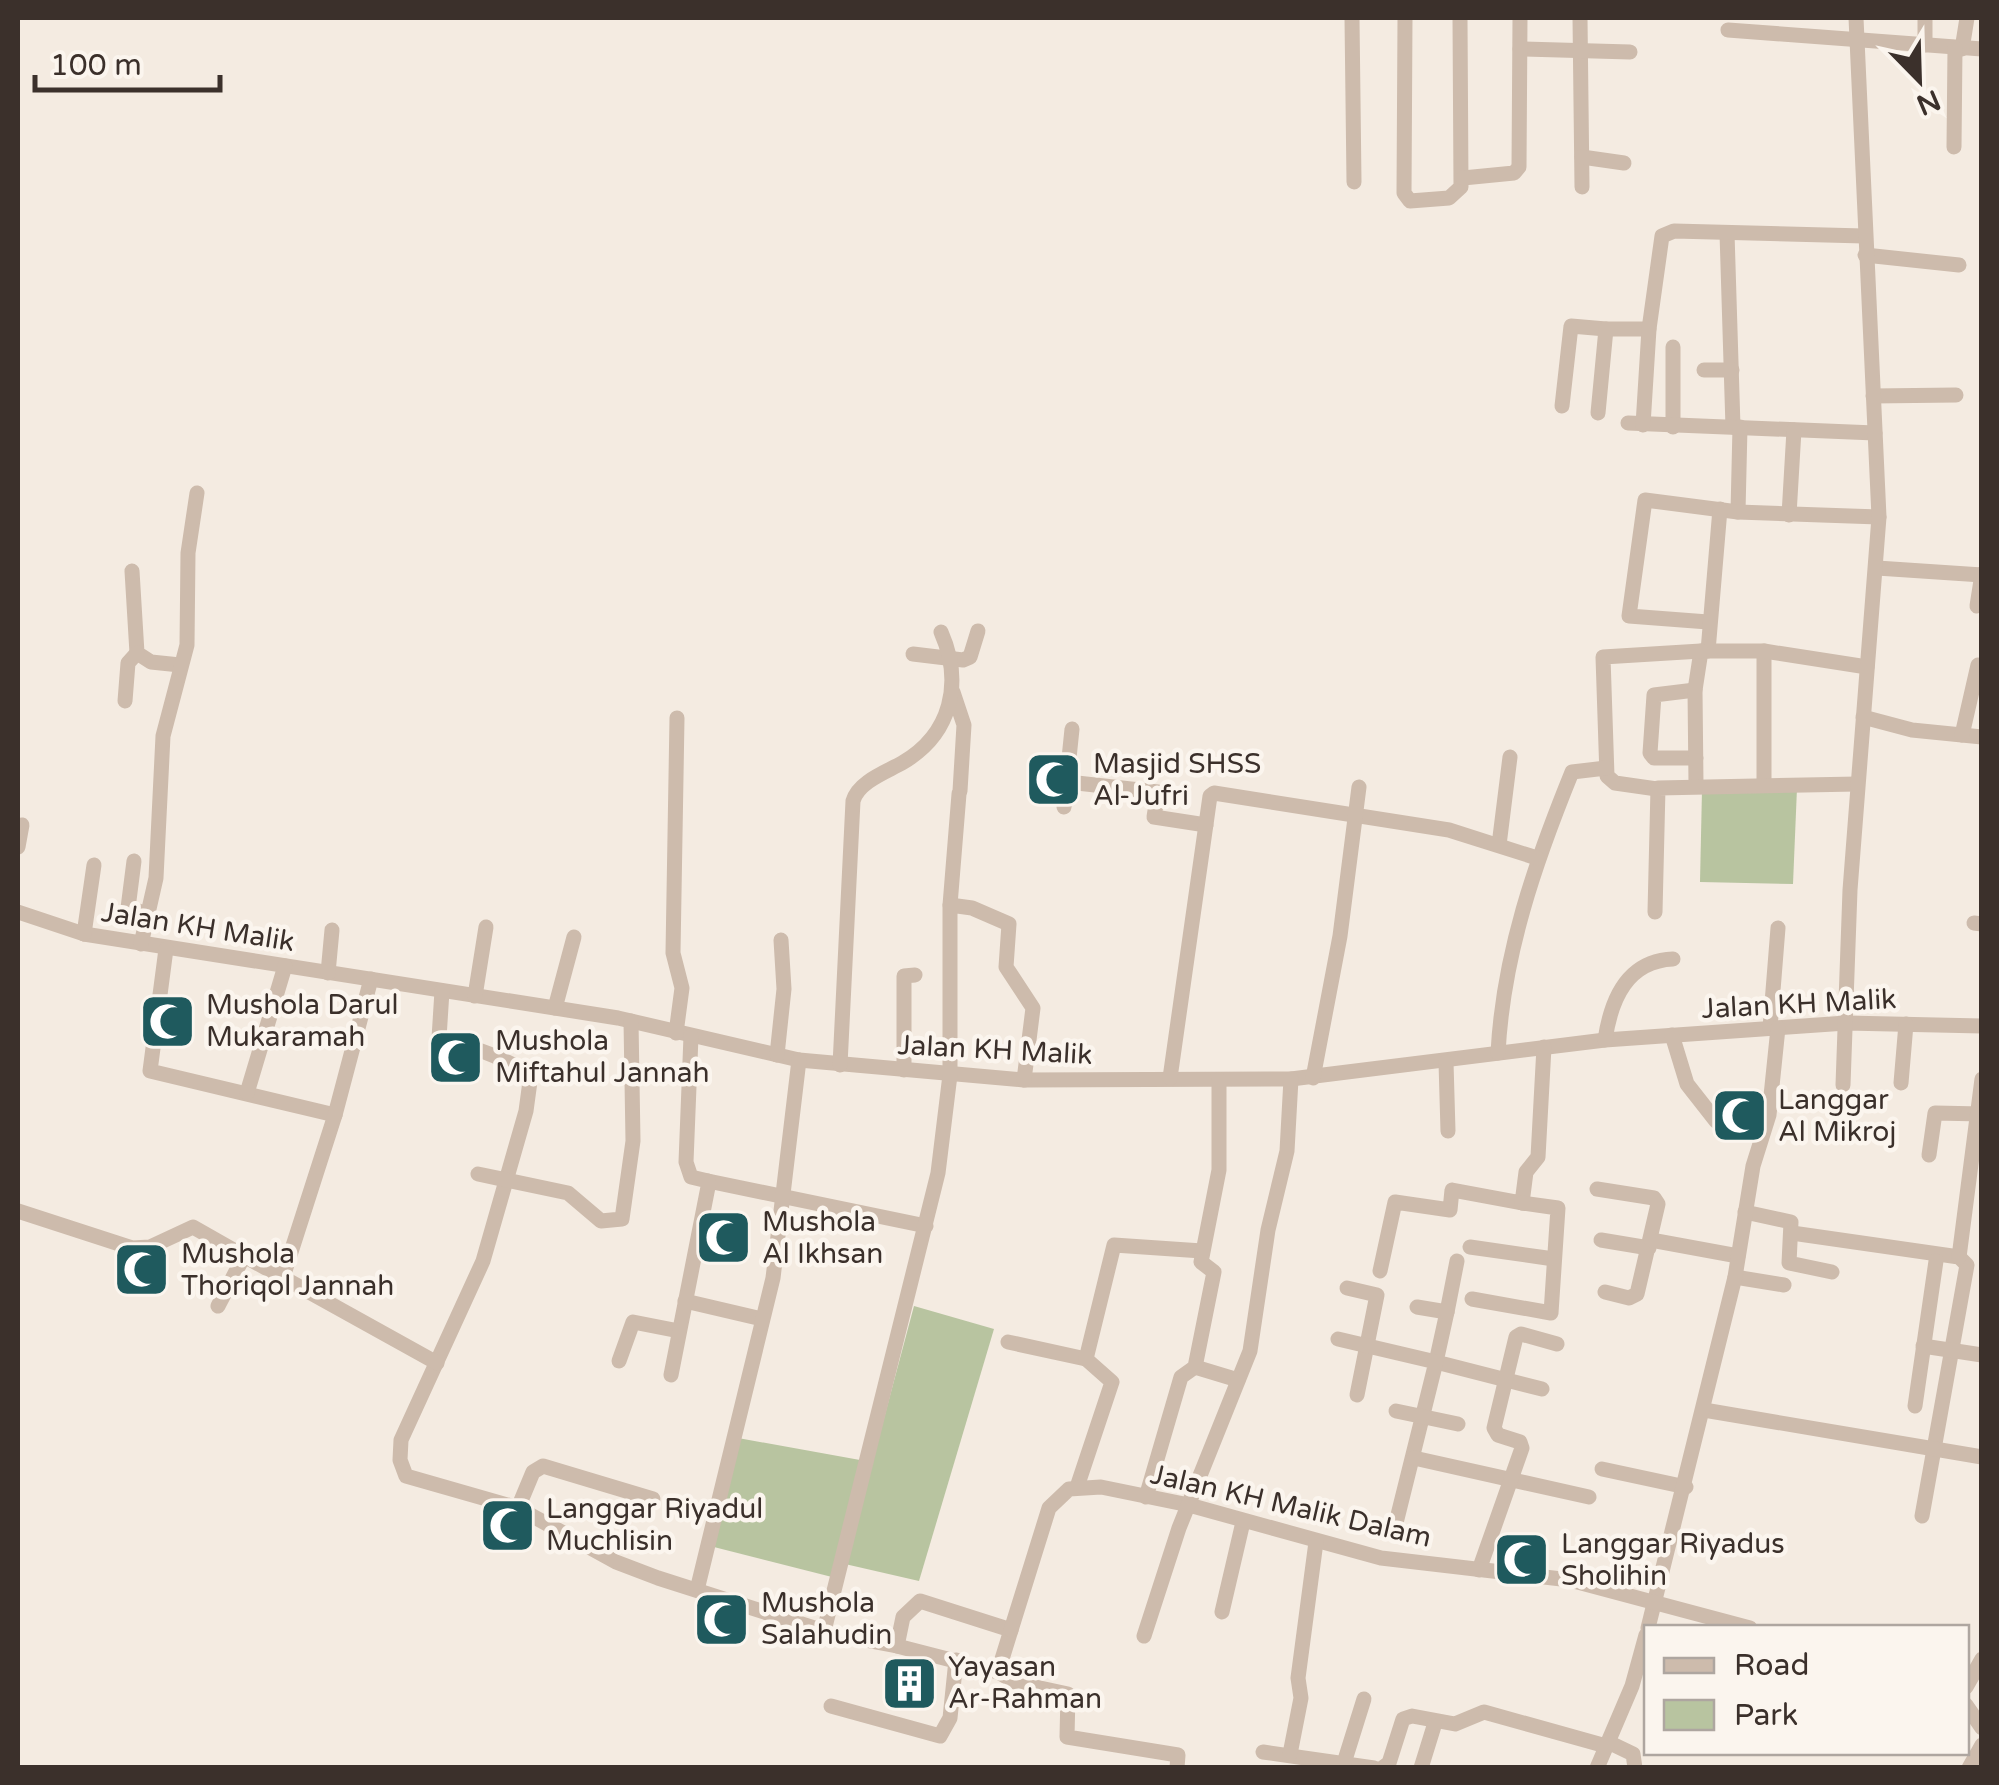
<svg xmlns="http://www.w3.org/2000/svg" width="1999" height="1785" viewBox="0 0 1999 1785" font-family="'Varela Round',sans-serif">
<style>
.green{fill:#b8c4a0}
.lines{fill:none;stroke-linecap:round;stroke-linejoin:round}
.minor{stroke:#cdbbac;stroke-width:15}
.labels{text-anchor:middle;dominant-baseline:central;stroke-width:9;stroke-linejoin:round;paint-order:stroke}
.poi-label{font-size:28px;fill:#3b302b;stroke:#fbf5ee;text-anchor:start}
.street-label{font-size:28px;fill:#3b302b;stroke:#fbf5ee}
</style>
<rect width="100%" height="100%" fill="#f4ebe1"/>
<g class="green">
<path d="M 1797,788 L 1793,884 L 1700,882 L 1702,790 Z"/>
<path d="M 914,1306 L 994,1329 L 919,1581 L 845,1564 Z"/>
<path d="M 738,1438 L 860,1460 L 832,1577 L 710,1546 Z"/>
</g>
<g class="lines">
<g class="minor">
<path d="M 1352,18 L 1354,182"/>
<path d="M 1405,18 L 1404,193 L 1410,201 L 1449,198 L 1461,187 L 1460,18"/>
<path d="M 1580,18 L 1582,187"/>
<path d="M 1728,30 L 1982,49"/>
<path d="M 1925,45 L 1925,18"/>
<path d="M 1520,49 L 1630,52"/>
<path d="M 1962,49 L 1967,18"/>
<path d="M 1954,147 L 1955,48"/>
<path d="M 1582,157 L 1624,163"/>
<path d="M 1463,178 L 1514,173 L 1519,167 L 1520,18"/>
<path d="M 1727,233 L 1733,427"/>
<path d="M 1865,255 L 1959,265"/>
<path d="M 1673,347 L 1673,427"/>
<path d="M 1704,370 L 1732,370"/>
<path d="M 1873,396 L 1956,395"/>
<path d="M 1562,406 L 1571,326 L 1606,329"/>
<path d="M 1598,413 L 1606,329 L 1649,329"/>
<path d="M 1628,423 L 1875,433"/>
<path d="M 1643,425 L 1649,329 L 1662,236 L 1674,231 L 1864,236"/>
<path d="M 1738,512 L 1740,427"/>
<path d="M 1789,515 L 1794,430"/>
<path d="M 1877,568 L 1982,575"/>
<path d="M 132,571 L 137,653 L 151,662 L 180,665"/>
<path d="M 1977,606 L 1982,574"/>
<path d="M 1708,622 L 1629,616 L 1645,500 L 1738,512 L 1879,517"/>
<path d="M 1708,651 L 1720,509"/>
<path d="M 1764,651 L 1764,782"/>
<path d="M 913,654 L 963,660 L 970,657 L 978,631"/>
<path d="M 1695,690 L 1654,695 L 1650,753 L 1654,758 L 1696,758"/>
<path d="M 953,692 L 964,725 L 960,791"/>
<path d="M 125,701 L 128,663 L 137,653"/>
<path d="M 1863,717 L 1912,730 L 1982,737"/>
<path d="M 1962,735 L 1978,665"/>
<path d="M 1068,782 L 1158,792 L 1154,817 L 1206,825"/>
<path d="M 1696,784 L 1695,690 L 1701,651 L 1764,651 L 1867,667"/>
<path d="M 1657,789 L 1615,783 L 1607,776 L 1603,657 L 1701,651"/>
<path d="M 1064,807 L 1072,729"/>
<path d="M 1499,845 L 1510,757"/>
<path d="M 18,847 L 22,825"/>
<path d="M 134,861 L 128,908 L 148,914"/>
<path d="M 950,905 L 959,794"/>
<path d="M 18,912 L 84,934 L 618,1018 L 799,1060 L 1024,1080 L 1291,1079 L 1605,1040 L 1846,1023 L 1982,1026"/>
<path d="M 1655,912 L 1658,788 L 1857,784"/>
<path d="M 1974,923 L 1982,924"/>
<path d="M 84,934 L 94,865"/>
<path d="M 141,944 L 156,878 L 163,736 L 187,645 L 188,553 L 197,493"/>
<path d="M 166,949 L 150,1071 L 335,1115"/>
<path d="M 328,973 L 332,930"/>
<path d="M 442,991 L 439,1038 C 471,1045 502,1058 531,1074 L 526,1111 L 483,1261 L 401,1440 L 400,1460 L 406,1476 L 518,1508 L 616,1562 L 658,1578 L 833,1634 L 897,1646 L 903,1617 L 920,1601 L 1011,1630 L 998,1672 L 1017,1683 L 1068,1694 L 1067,1737 L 1178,1755 L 1177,1768"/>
<path d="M 475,996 L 486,927"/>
<path d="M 555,1008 L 574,937"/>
<path d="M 1770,1028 L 1778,928"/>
<path d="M 676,1033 L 682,988 L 673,953 L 677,718"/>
<path d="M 1672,1035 L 1687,1084 L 1716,1121"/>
<path d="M 1605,1040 C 1611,999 1627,961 1673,959"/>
<path d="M 1498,1053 C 1503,955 1535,863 1572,772 L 1606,768"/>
<path d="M 777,1055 L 784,989 L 781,940"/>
<path d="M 1446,1062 L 1448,1131"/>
<path d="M 840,1065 L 853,801 C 858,782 886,772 902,763 C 952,734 963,682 941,632"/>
<path d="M 904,1070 L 904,976 L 915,975"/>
<path d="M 1170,1078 L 1210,796 L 1214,793 L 1449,830 L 1537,858"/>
<path d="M 1313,1078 L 1340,936 L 1359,787"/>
<path d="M 1901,1083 L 1906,1024"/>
<path d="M 1843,1085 L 1850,890 L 1879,517 L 1856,18"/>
<path d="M 247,1093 L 285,966"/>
<path d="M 1929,1155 L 1935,1113 L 1982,1114"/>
<path d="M 478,1174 L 568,1193 L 601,1221 L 622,1219 L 633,1141 L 631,1021"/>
<path d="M 708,1181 L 926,1226"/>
<path d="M 1597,1189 L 1654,1198 L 1658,1204 L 1637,1294 L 1629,1298 L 1605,1292"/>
<path d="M 18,1211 L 132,1248 L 150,1247 L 193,1227 L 244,1256"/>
<path d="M 1745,1212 L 1791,1222 L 1789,1263 L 1832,1272"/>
<path d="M 1792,1233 L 1959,1257 L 1967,1265 L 1922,1516"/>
<path d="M 1601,1240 L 1649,1248"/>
<path d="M 1651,1240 L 1738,1256"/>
<path d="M 1470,1247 L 1554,1259"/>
<path d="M 1959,1257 L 1982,1079"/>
<path d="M 1380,1271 L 1395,1202 L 1450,1210 L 1452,1190 L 1522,1203 L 1526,1172 L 1538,1157 L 1544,1047"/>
<path d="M 283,1277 L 335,1115 L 371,979"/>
<path d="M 1735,1277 L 1784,1285"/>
<path d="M 1347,1288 L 1377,1295 L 1357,1395"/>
<path d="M 1472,1299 L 1551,1313 L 1558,1208 L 1522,1203"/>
<path d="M 685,1301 L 762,1319"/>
<path d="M 218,1306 L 244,1256 L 437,1363"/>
<path d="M 1417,1307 L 1447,1312 L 1436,1362 L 1542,1389"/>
<path d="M 1447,1312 L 1457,1261"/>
<path d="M 1338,1339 L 1436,1362 L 1394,1531"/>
<path d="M 1008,1342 L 1086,1359"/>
<path d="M 1923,1346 L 1982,1355"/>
<path d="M 619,1361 L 633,1322 L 679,1331"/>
<path d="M 1195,1367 L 1238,1380"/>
<path d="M 671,1375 L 708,1187 L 708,1181 L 691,1177 L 686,1162 L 691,1036"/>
<path d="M 1915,1406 L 1936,1261"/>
<path d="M 1704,1410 L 1982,1457"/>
<path d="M 1396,1411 L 1458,1424"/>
<path d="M 1414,1458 L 1589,1497"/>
<path d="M 1602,1469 L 1686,1487"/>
<path d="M 1077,1487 L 1112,1382 L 1086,1359 L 1114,1245 L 1202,1251"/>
<path d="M 1146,1497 L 1181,1377 L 1195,1367 L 1214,1272 L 1201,1262 L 1219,1170 L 1219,1080"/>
<path d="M 518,1508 L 533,1472 L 543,1466 L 653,1499"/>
<path d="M 1479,1570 L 1522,1448 L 1520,1442 L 1498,1435 L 1494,1428 L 1516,1337 L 1521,1334 L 1557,1344"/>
<path d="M 697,1590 L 773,1278 L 799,1060"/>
<path d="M 1222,1612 L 1243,1522"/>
<path d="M 1648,1628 L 1735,1277 L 1753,1166 L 1769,1115 L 1778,1028"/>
<path d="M 1011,1630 L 1049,1508 L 1069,1489 L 1101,1487 L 1189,1505 L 1381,1558 L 1570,1580 L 1750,1628"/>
<path d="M 824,1631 L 938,1173 L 950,1075 L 950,905 L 972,908 L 1009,924 L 1006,967 L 1033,1008 L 1024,1080"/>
<path d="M 1144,1636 L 1179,1528 L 1250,1351 L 1268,1230 L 1287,1151 L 1291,1079"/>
<path d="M 897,1646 L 998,1672"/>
<path d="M 1966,1687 L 1982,1659"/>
<path d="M 1966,1705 L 1982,1728"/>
<path d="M 831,1706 L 940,1736 L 950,1718 L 956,1660"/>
<path d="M 1608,1742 L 1633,1754 L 1635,1768"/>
<path d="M 1263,1752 L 1374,1768"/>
<path d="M 1290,1754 L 1301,1698 L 1298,1678 L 1316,1542"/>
<path d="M 1344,1763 L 1364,1699"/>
<path d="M 1382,1768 L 1389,1763 L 1403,1719 L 1412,1716 L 1455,1724 L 1484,1712 L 1606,1746"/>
<path d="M 1421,1768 L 1434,1726"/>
<path d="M 1597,1768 L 1632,1686 L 1646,1635"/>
<path d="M 1969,1768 L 1982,1745"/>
</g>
</g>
<defs>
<symbol id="mosque-square" viewBox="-11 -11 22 22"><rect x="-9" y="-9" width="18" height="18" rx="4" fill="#1f5a5e" stroke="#fbf5ee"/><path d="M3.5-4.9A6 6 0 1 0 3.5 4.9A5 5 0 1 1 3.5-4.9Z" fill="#fff"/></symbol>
<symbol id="building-square" viewBox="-11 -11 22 22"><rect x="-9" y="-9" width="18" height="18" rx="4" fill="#1f5a5e" stroke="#fbf5ee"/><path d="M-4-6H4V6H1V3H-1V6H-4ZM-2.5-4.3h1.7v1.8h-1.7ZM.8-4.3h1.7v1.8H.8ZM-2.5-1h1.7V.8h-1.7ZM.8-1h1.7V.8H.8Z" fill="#fff"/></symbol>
</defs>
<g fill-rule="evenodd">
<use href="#mosque-square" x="1022" y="748" width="63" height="63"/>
<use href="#mosque-square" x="136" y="990" width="63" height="63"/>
<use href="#mosque-square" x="424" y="1026" width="63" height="63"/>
<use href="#mosque-square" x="1708" y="1084" width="63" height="63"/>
<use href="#mosque-square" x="692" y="1206" width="63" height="63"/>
<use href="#mosque-square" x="110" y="1238" width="63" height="63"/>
<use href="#mosque-square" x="476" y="1494" width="63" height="63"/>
<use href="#mosque-square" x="1490" y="1528" width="63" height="63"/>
<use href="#mosque-square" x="690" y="1588" width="63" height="63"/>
<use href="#building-square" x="878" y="1652" width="63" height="63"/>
</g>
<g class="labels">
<g class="poi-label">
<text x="1093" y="764">Masjid SHSS<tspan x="1093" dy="32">Al-Jufri</tspan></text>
<text x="206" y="1005">Mushola Darul<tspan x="206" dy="32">Mukaramah</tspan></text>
<text x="495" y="1041">Mushola<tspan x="495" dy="32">Miftahul Jannah</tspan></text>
<text x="1778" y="1100">Langgar<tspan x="1778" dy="32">Al Mikroj</tspan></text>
<text x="762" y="1222">Mushola<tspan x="762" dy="32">Al Ikhsan</tspan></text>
<text x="181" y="1254">Mushola<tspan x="181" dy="32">Thoriqol Jannah</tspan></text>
<text x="546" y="1509">Langgar Riyadul<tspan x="546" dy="32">Muchlisin</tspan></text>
<text x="1561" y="1544">Langgar Riyadus<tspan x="1561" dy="32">Sholihin</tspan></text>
<text x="761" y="1603">Mushola<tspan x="761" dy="32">Salahudin</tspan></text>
<text x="948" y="1667">Yayasan<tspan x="948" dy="32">Ar-Rahman</tspan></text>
</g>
<g class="street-label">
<text transform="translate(198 927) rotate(9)">Jalan KH Malik</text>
<text transform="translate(1799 1004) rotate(-3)">Jalan KH Malik</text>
<text transform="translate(995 1050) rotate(3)">Jalan KH Malik</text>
<text transform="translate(1291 1506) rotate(13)">Jalan KH Malik Dalam</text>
</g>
</g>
<rect width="1999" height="1785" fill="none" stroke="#3b302b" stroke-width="40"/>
<rect x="1644" y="1625" width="325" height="130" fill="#fbf5ee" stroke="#aea6a0" stroke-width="2.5"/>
<rect x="1664" y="1658" width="50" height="15" fill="#cdbbac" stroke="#aea6a0" stroke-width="2.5"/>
<text x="1734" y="1675" font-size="30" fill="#3b302b">Road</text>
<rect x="1664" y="1700" width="50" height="30" fill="#b8c4a0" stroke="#aea6a0" stroke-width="2.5"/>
<text x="1734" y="1725" font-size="30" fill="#3b302b">Park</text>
<g transform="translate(1919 80) rotate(157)" stroke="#fbf5ee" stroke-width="8" paint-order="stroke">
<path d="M0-8L18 38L0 25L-18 38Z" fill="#3b302b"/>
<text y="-15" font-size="28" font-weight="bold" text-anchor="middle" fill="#3b302b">N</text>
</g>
<path d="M35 75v15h185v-15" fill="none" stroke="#3b302b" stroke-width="5"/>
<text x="50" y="75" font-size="30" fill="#3b302b" stroke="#fbf5ee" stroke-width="8" paint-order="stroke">100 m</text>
</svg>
